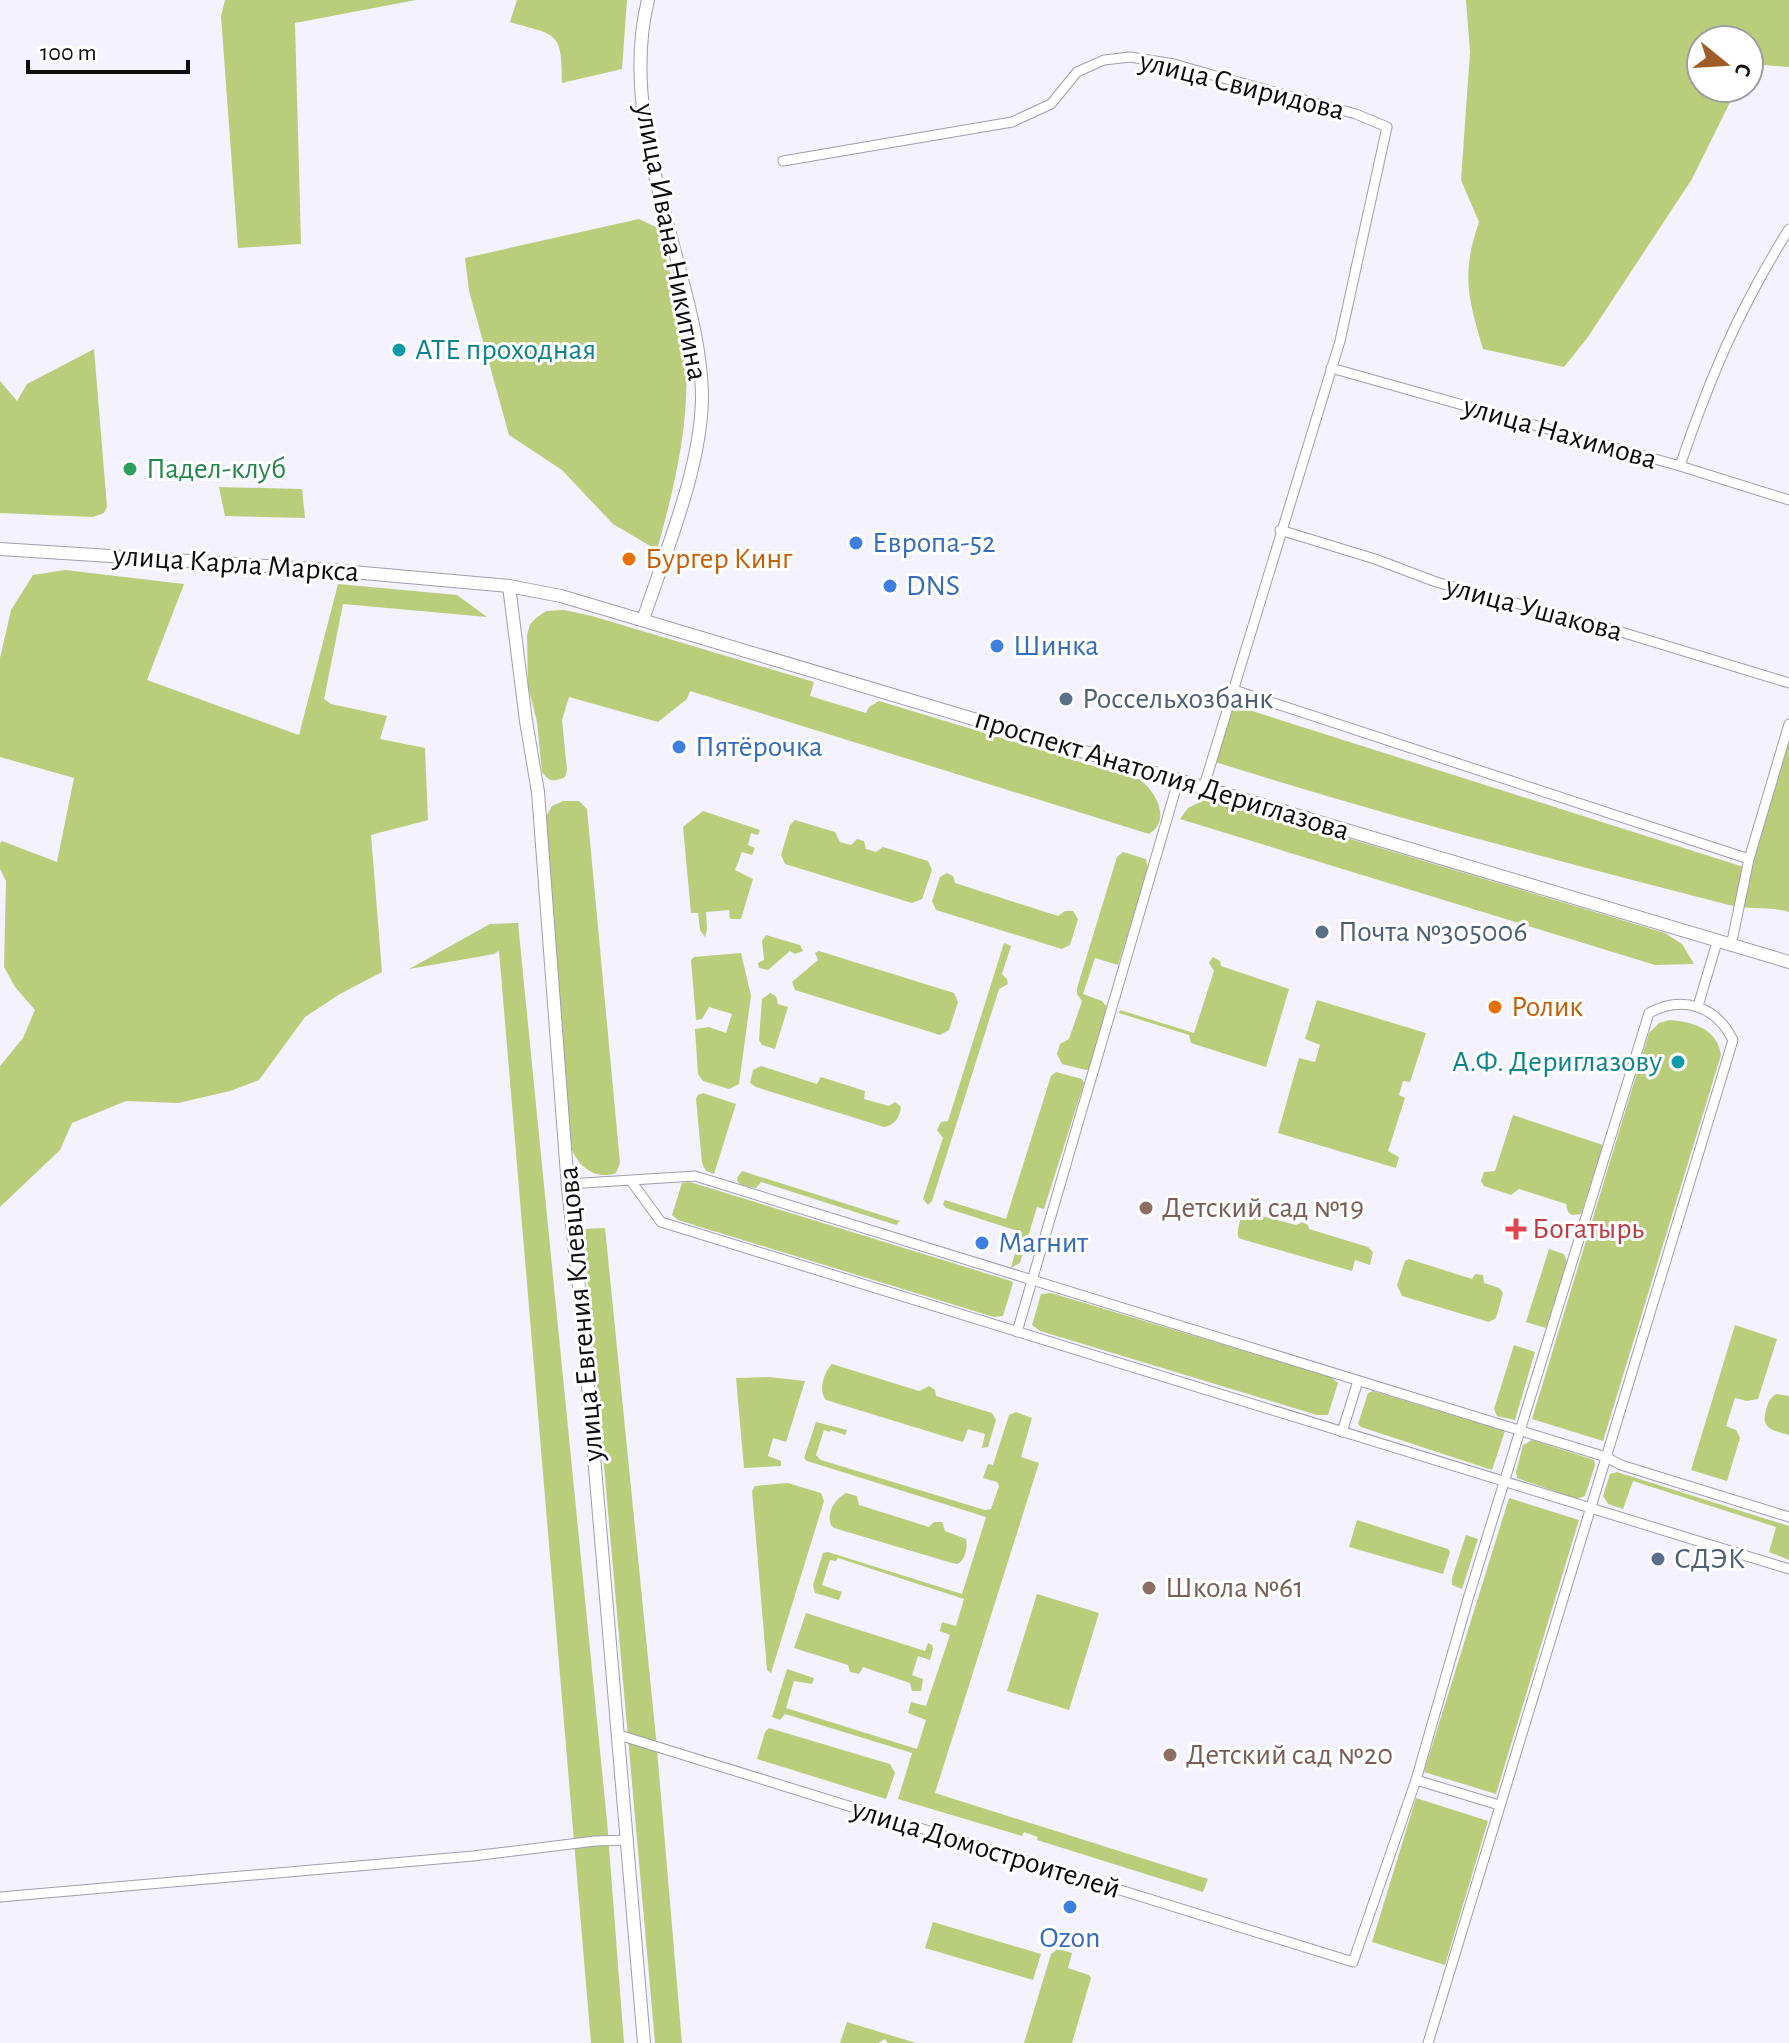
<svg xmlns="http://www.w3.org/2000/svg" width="1789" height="2043" viewBox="0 0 1789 2043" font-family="'Alegreya Sans',sans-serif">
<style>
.green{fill:#b9cd7b}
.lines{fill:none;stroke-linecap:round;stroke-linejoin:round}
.street-casing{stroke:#9f9ead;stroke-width:11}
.secondary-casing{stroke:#9f9ead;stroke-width:14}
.street{stroke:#fff;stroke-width:9}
.secondary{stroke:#fff;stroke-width:12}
.culture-dot{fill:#0f9aa8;stroke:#fff;stroke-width:3}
.leisure-dot{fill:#2e9e5b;stroke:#fff;stroke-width:3}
.shop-dot{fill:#3f7fe0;stroke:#fff;stroke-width:3}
.food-dot{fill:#e8710a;stroke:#fff;stroke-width:3}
.service-dot{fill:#5c6f8a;stroke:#fff;stroke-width:3}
.education-dot{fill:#8d6e63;stroke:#fff;stroke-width:3}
.health-dot{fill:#e0444e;stroke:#fff;stroke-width:3}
.labels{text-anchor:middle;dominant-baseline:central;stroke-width:6;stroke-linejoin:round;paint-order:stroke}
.street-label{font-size:30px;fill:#0c0c11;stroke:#fff}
.culture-label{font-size:30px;fill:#0d838f;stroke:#fff;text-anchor:start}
.leisure-label{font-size:30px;fill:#27864d;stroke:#fff;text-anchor:start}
.shop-label{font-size:30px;fill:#366cbe;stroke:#fff;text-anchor:start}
.food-label{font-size:30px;fill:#c56008;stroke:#fff;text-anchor:start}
.service-label{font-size:30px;fill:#4e5e75;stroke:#fff;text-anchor:start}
.education-label{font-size:30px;fill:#785e54;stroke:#fff;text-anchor:start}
.health-label{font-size:30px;fill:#be3a42;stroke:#fff;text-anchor:start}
</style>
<rect width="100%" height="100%" fill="#f3f2fe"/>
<g class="green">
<path d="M 225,0 L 416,0 L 295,23 L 301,244 L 238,248 L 221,16 Z"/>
<path d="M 517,0 L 627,0 L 622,69 L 562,83 C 562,30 557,36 510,22 Z"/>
<path d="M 1466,0 L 1789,0 L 1789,67 L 1749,64 L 1749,40 L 1701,40 L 1701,88 L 1737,88 L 1692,179 L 1588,337 L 1564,367 L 1483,349 C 1468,298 1461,274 1479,222 L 1461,180 L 1470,52 Z"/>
<path d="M 639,219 L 658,228 C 666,262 679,297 683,331 C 694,407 677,478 657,550 L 613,524 L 562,470 L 509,435 L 469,291 L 465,258 Z"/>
<path d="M 94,349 L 107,507 L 104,513 L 93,517 L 0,513 L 0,381 L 17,401 L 27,384 Z"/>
<path d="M 219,487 L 302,489 L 305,518 L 225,516 Z"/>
<path d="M 65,570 L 184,584 L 147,680 L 299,735 L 338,584 L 457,595 L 487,617 L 343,604 L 324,699 L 331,704 L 387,716 L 380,739 L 425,748 L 428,820 L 371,835 L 382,972 L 340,994 L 305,1017 L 259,1080 L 230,1091 L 178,1103 L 126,1101 L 72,1123 L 60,1150 L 0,1207 L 0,1066 L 23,1038 L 35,1010 L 15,987 L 4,967 L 6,881 L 0,869 L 0,843 L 2,841 L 57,862 L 74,778 L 0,757 L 0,658 L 11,610 L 33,575 Z"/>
<path d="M 564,610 L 592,616 L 814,682 L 810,696 L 866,713 L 869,707 L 879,701 L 1140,780 C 1157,792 1171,821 1149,834 L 690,691 L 687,699 L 658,722 L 569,697 L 562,720 L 567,770 L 565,777 C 554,782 549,782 542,772 L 537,722 L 528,686 L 527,635 L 530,624 L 536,618 L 546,611 Z"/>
<path d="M 1233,705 L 1750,869 L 1789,740 L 1789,912 C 1769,906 1749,910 1729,905 C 1557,861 1385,815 1215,762 Z"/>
<path d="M 1206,799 L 1220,800 L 1665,933 L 1682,944 L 1694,964 L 1655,965 L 1180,819 L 1188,808 Z"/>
<path d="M 563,801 L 579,801 L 587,809 L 620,1163 L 616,1173 C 595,1181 576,1165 571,1146 L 544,820 L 552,806 Z"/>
<path d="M 703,811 L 760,830 L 758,835 L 751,833 L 748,845 L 755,848 L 752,855 L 742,852 L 735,870 L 753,879 L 741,919 L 730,919 L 729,910 L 706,912 L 707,929 L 705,937 L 700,930 L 698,913 L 691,913 L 683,827 Z"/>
<path d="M 795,820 L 835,832 L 840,842 L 851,845 L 857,839 L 864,841 L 866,849 L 876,852 L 883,847 L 928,861 L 932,870 L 922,899 L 912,903 L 785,864 L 781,855 L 790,825 Z"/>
<path d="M 1123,852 L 1146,859 L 1148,869 L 1118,965 L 1095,958 L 1083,994 L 1102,1001 L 1107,1007 L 1089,1069 L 1086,1070 L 1062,1064 L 1057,1054 L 1060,1044 L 1069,1039 L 1082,1001 L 1077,994 L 1077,988 L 1117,857 Z"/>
<path d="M 947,873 L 953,876 L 955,883 L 1058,916 L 1065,911 L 1073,911 L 1078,919 L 1070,945 L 1062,949 L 936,910 L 932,901 L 940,877 Z"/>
<path d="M 518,923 L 607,1821 L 624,2043 L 591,2043 L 499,951 L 494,954 L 409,969 L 490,924 Z"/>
<path d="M 766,935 L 800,945 L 803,951 L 795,954 L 790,951 L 768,970 L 759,968 L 758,963 L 764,960 L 762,941 Z"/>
<path d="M 1004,943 L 1011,946 L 1002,974 L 1007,979 L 1008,984 L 999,989 L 932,1201 L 928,1205 L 923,1199 L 943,1138 L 937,1130 L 941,1122 L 948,1121 Z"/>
<path d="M 819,951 L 954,993 L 958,1002 L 949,1030 L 940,1035 L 795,990 L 792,982 L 818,960 L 815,953 Z"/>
<path d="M 741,953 L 751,996 L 739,1084 L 729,1089 L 703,1081 L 698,1074 L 695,1029 L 709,1027 L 726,1033 L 732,1014 L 709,1007 L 702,1019 L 696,1020 L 691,960 L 694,957 Z"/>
<path d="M 1213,957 L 1220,961 L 1221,966 L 1289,989 L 1266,1067 L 1191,1043 L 1189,1035 L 1119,1013 L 1120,1010 L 1194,1033 L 1214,971 L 1209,963 Z"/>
<path d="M 770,993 L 776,996 L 778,1004 L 788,1007 L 775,1049 L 762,1045 L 759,1040 L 762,999 Z"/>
<path d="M 1317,1000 L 1426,1033 L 1410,1082 L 1403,1081 L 1399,1095 L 1405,1098 L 1388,1151 L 1399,1157 L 1396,1168 L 1278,1133 L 1299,1058 L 1315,1062 L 1320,1045 L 1305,1039 Z"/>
<path d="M 1670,1020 C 1694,1022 1717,1029 1721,1055 L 1603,1441 L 1532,1419 L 1649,1033 L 1659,1023 Z"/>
<path d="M 761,1066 L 817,1084 L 821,1077 L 865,1091 L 864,1099 L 889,1106 L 895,1102 L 901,1107 C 900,1117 894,1126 884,1127 L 756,1087 L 750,1083 L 753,1070 Z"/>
<path d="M 1056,1072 L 1082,1079 L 1084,1083 L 1044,1209 L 1037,1207 L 1020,1263 L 1011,1268 L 1021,1232 L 946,1208 L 943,1204 L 945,1200 L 1006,1219 L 1051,1076 Z"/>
<path d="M 703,1093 L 736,1104 L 714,1174 L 706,1171 L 702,1163 L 696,1099 L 698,1095 Z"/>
<path d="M 1513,1115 L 1603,1145 L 1581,1214 L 1572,1215 L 1568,1212 L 1566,1204 L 1519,1189 L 1511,1195 L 1484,1186 L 1481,1181 L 1484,1172 L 1495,1171 Z"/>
<path d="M 742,1171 L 900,1221 L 896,1225 L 761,1182 L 756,1188 L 741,1185 L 738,1182 L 737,1178 Z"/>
<path d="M 690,1182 L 1011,1281 L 1013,1283 L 1003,1316 L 994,1317 L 678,1220 L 672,1215 L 682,1183 Z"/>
<path d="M 1247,1212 L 1296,1225 L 1303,1222 L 1308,1225 L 1309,1229 L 1368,1247 L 1373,1252 L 1370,1265 L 1355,1260 L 1352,1271 L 1241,1239 L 1238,1237 C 1237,1229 1240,1216 1247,1212 Z"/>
<path d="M 605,1228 L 656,1738 L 682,2043 L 655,2043 L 583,1229 Z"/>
<path d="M 1549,1249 L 1564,1254 L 1567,1262 L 1546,1328 L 1526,1322 Z"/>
<path d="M 1409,1259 L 1472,1279 L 1475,1274 L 1483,1275 L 1484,1283 L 1499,1288 L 1503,1293 L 1496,1318 L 1489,1322 L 1402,1296 L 1397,1285 L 1405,1261 Z"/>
<path d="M 1051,1293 L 1331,1377 L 1338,1383 L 1328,1415 L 1317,1415 L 1040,1331 L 1032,1325 L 1041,1294 Z"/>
<path d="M 1735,1325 L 1777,1339 L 1758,1399 L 1747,1401 L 1735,1398 L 1726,1426 L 1736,1430 L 1740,1438 L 1727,1481 L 1691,1470 Z"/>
<path d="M 1514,1345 L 1535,1352 L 1515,1420 L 1497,1416 L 1494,1409 Z"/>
<path d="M 832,1364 L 919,1391 L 929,1386 L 935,1390 L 936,1396 L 992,1413 L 996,1420 L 988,1447 L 982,1448 L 985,1434 L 968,1429 L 963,1442 L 826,1400 C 818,1390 824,1372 832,1364 Z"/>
<path d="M 769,1377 L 805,1381 L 786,1442 L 773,1438 L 768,1456 L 781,1461 L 781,1466 L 744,1468 L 736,1378 Z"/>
<path d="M 1373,1391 L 1505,1431 L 1492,1470 L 1361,1427 L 1358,1424 L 1368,1393 Z"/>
<path d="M 1776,1394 L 1789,1396 L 1789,1435 C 1774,1431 1760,1429 1766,1411 C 1768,1402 1769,1399 1776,1394 Z"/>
<path d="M 1016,1412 L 1032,1418 L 1021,1457 L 1039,1463 L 935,1793 L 1208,1879 L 1203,1892 L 1037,1840 L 1038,1837 L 1024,1832 L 1022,1836 L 898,1799 L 912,1753 L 785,1714 L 780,1720 L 772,1717 L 787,1669 L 814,1678 L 812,1684 L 794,1681 L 786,1708 L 917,1749 L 926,1720 L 908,1713 L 911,1702 L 926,1706 L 950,1635 L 940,1631 L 942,1622 L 956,1626 L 964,1599 L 838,1558 L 836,1561 L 830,1560 L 822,1585 L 842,1592 L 839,1600 L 815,1593 L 813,1585 L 823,1553 L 828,1552 L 962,1594 L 986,1517 L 807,1461 L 804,1458 L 816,1422 L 847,1430 L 845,1435 L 831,1430 L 829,1432 L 824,1430 L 816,1455 L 821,1460 L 985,1510 L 991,1509 L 999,1486 L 997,1482 L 983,1478 L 988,1464 L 993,1465 L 1009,1415 Z"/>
<path d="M 1532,1440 L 1594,1460 L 1595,1465 L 1585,1496 L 1577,1499 L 1517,1478 L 1516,1472 L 1523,1445 Z"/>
<path d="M 1617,1472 L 1789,1526 L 1789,1560 L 1769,1552 L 1776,1527 L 1633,1481 L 1623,1509 L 1608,1504 L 1603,1496 L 1610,1474 Z"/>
<path d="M 788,1483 L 821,1493 L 824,1501 L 771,1673 L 767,1670 L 752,1491 L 755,1486 Z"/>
<path d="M 846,1493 L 857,1496 L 859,1505 L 929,1527 L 934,1522 L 942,1522 L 945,1531 L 966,1539 C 968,1547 965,1561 957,1564 L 952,1563 L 834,1528 L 831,1525 C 826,1513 835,1499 846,1493 Z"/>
<path d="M 1509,1498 L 1579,1520 L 1496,1794 L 1424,1772 Z"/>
<path d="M 1357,1520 L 1448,1549 L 1450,1552 L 1443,1574 L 1349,1547 Z"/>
<path d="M 1466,1535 L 1478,1539 L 1462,1589 L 1452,1585 L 1452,1578 Z"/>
<path d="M 1037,1594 L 1099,1613 L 1069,1710 L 1007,1691 Z"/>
<path d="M 806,1613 L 925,1651 L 928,1643 L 932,1645 L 933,1649 L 930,1660 L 918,1656 L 912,1675 L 923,1679 L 921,1691 L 912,1691 L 910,1683 L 863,1667 L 859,1674 L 850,1672 L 848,1665 L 794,1648 Z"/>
<path d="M 769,1728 L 890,1764 L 895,1773 L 886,1799 L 757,1759 L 765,1732 Z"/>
<path d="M 1416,1798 L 1488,1821 L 1445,1965 L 1372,1942 Z"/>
<path d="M 933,1922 L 1041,1954 L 1033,1980 L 925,1948 Z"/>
<path d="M 1058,1949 L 1072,1953 L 1068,1968 L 1089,1975 L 1091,1978 L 1072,2043 L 1024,2043 L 1051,1954 Z"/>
<path d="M 847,2022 L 916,2043 L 888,2043 L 885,2039 L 878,2043 L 840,2043 Z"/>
</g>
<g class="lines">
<defs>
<g id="street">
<path d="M 783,161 L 1012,122 L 1051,104 L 1077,72 L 1104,60 L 1130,57 L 1174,64 L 1212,75 L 1356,114 L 1387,127 L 1340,341 L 1204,786"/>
<path d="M 1331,368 L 1680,466 L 1789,500"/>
<path d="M 1680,466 C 1710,377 1739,309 1789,229"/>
<path d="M 1280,530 L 1375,559 L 1436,582 L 1598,625 L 1789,683"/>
<path d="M 1234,690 L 1749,859"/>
<path d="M 1731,946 L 1749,859 L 1789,724"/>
<path d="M 1698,1006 L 1717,942"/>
<path d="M 631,1181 L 661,1222 L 1789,1569"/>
<path d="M 568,1184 L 695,1176 L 1606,1457 L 1621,1465 L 1789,1517"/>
<path d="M 1017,1332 L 1179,778"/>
<path d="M 1342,1432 L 1358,1381"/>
<path d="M 619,1735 L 1353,1962 L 1416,1780 L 1468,1599 L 1649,1013 C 1683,995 1716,1006 1733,1040 L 1428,2043"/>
<path d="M 1416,1780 L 1499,1805"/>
<path d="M 0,1897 L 473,1856 L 595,1841 L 628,1840"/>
</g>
<g id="secondary">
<path d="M 0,549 L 330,570 L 509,586 L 561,596 L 1789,962"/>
<path d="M 509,586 L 526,721 L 538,792 L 568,1188 L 582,1315 L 644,2043"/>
<path d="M 643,620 C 665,553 701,469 702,398 C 702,362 694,325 685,291 C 662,197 624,97 648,0"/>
</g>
</defs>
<use href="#street" class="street-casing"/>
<use href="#secondary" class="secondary-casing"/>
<use href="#street" class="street"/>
<use href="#secondary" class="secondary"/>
</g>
<g class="culture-dot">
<circle cx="399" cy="350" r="8"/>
<circle cx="1678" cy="1062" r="8"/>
</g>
<circle class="leisure-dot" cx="130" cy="469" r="8"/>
<g class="shop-dot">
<circle cx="856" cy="543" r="8"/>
<circle cx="890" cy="586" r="8"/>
<circle cx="997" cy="646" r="8"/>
<circle cx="679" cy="747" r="8"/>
<circle cx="982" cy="1243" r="8"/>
<circle cx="1070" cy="1907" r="8"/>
</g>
<g class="food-dot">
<circle cx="629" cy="559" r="8"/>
<circle cx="1495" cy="1007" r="8"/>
</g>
<g class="service-dot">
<circle cx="1066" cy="699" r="8"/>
<circle cx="1322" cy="932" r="8"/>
<circle cx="1658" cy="1559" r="8"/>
</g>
<g class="education-dot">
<circle cx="1146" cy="1208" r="8"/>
<circle cx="1149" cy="1588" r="8"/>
<circle cx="1170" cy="1755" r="8"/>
</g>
<path class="health-dot" d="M1512 1217h8v8h8v8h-8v8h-8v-8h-8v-8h8z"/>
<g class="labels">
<g class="street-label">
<text transform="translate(1242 86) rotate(14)">улица Свиридова</text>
<text transform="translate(671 242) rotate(79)">улица Ивана Никитина</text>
<text transform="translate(1560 433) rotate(16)">улица Нахимова</text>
<text transform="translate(236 564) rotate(4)">улица Карла Маркса</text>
<text transform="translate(1534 609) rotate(15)">улица Ушакова</text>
<text transform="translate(1162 775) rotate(17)">проспект Анатолия Дериглазова</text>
<text transform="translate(581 1314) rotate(-95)">улица Евгения Клевцова</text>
<text transform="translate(986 1849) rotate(17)">улица Домостроителей</text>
</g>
<g class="culture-label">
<text x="415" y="350">АТЕ проходная</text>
<text x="1662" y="1062" text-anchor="end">А.Ф. Дериглазову</text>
</g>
<g class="leisure-label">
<text x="146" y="469">Падел-клуб</text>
</g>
<g class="shop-label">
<text x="872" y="543">Европа-52</text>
<text x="906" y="586">DNS</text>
<text x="1013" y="646">Шинка</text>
<text x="695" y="747">Пятёрочка</text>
<text x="998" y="1243">Магнит</text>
<text x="1070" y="1938" text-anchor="middle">Ozon</text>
</g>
<g class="food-label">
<text x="645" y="559">Бургер Кинг</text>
<text x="1511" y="1007">Ролик</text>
</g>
<g class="service-label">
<text x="1082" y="699">Россельхозбанк</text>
<text x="1338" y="932">Почта №305006</text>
<text x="1674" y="1559">СДЭК</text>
</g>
<g class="education-label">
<text x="1162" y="1208">Детский сад №19</text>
<text x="1165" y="1588">Школа №61</text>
<text x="1186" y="1755">Детский сад №20</text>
</g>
<g class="health-label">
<text x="1532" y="1229">Богатырь</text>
</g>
</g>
<g transform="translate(1725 64) rotate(108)"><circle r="38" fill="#ffffff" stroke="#9e9ea0" stroke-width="2"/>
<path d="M0-6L14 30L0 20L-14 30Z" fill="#9f5e29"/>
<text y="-12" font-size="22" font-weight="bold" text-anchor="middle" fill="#0c0c11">С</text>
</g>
<path d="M28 60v12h160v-12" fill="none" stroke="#0c0c11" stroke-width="4"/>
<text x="40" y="60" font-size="24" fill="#0c0c11" stroke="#ffffff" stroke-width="6" paint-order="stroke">100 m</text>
</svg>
